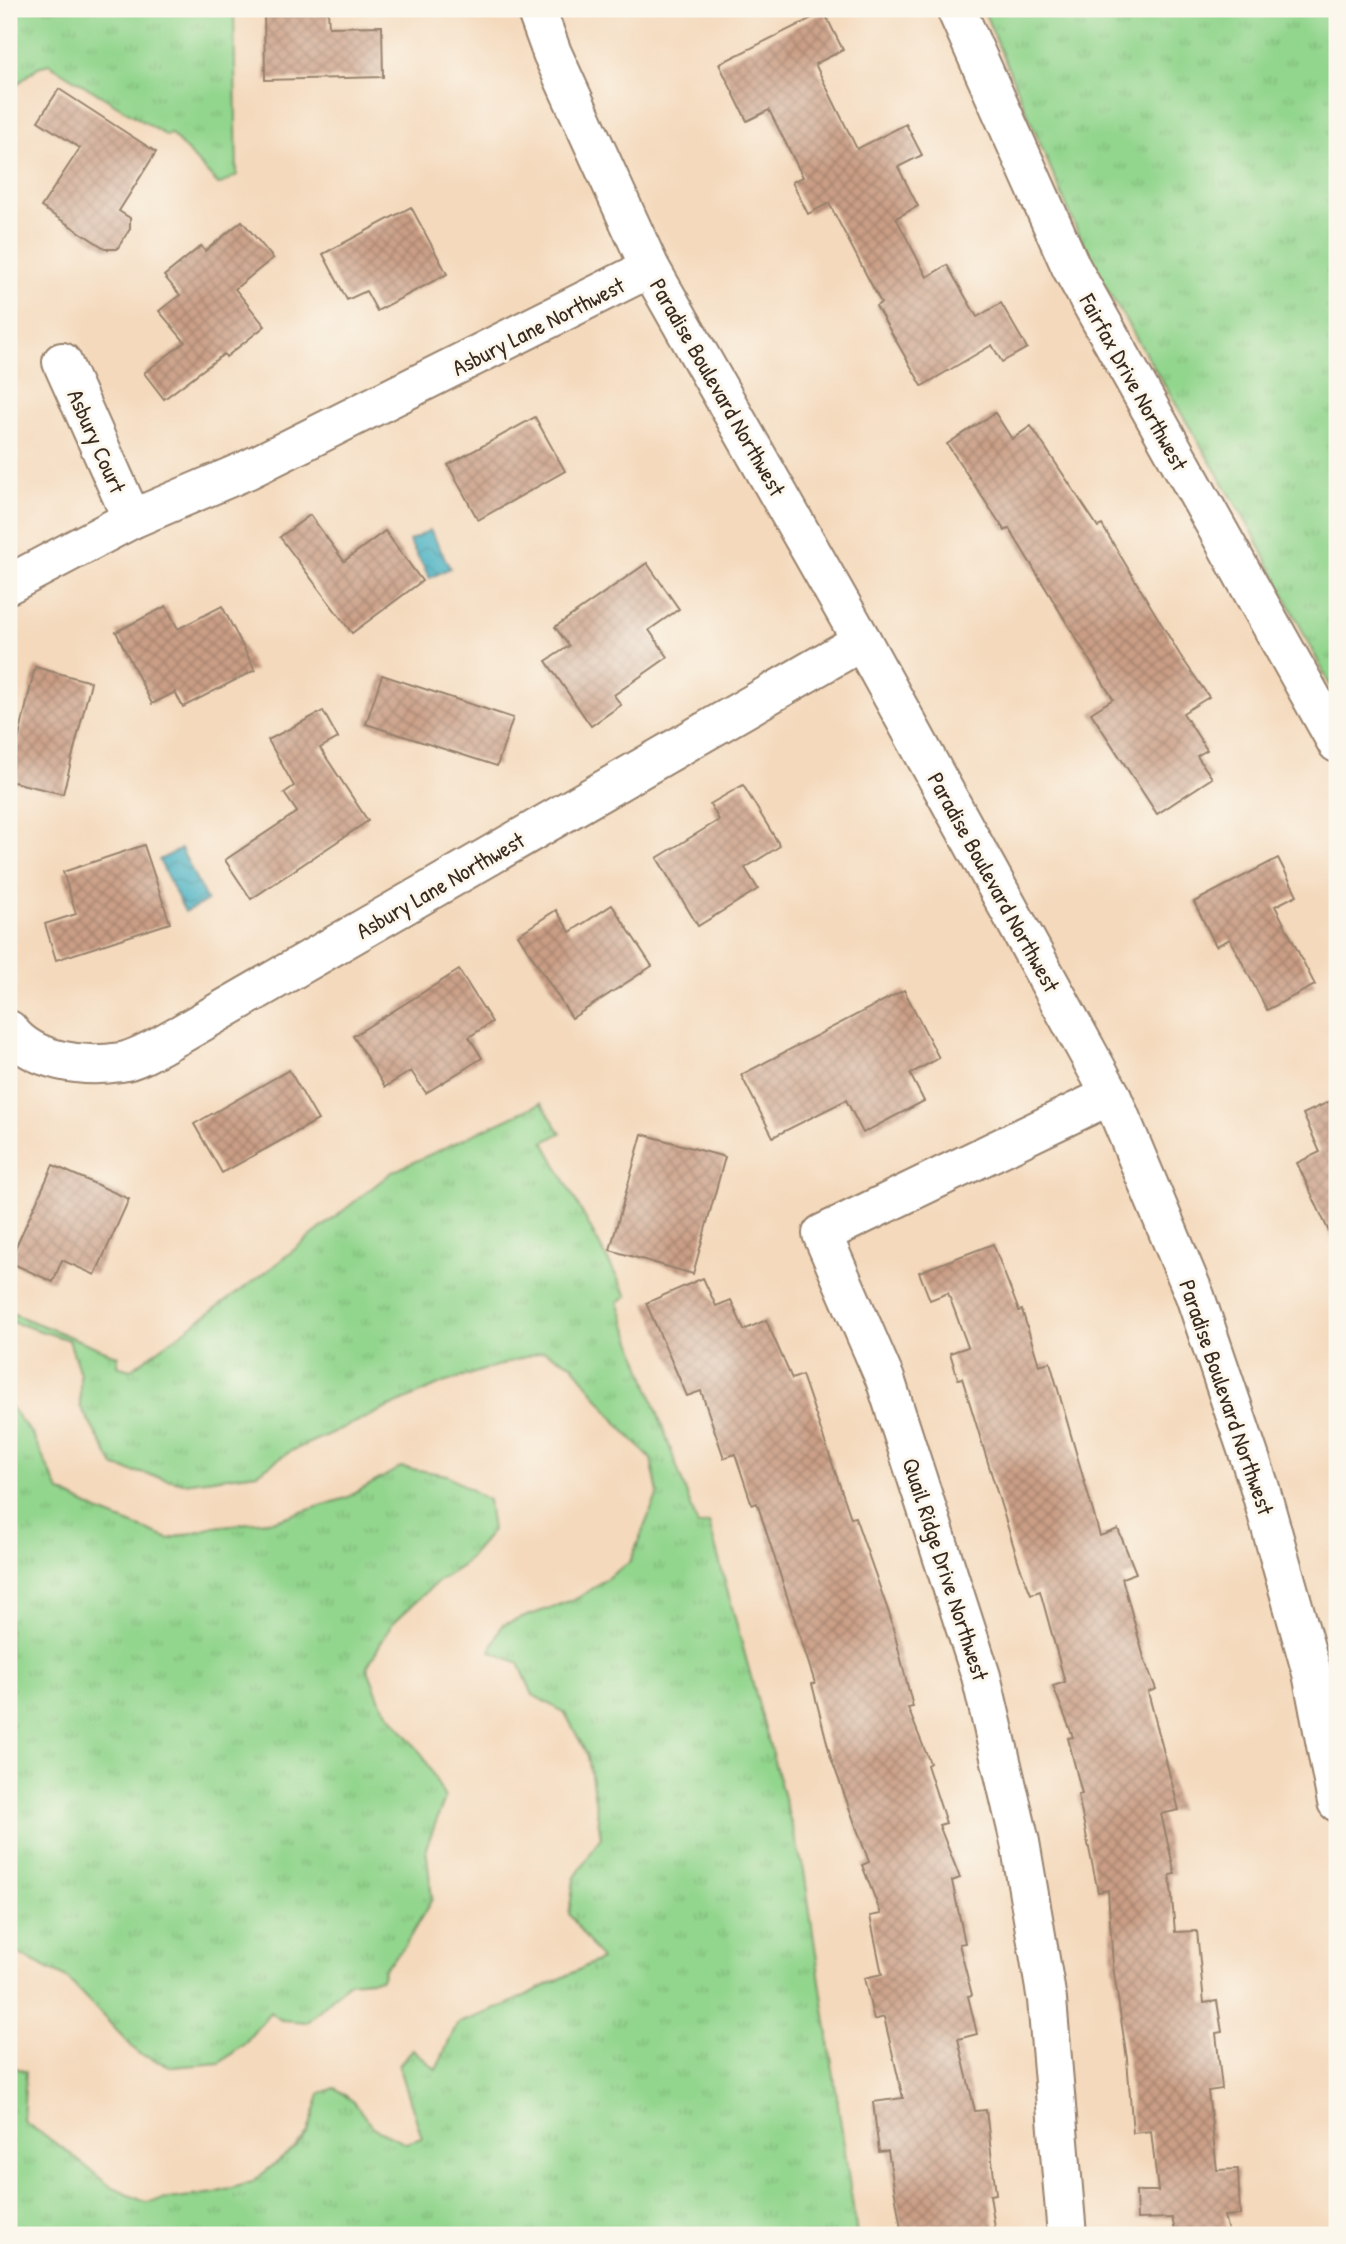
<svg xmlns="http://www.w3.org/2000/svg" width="1346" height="2244" viewBox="0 0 1346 2244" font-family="'Patrick Hand',sans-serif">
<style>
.grass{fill:url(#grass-tufts);stroke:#668056;stroke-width:2}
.water{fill:url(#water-waves);stroke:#3f6c70;stroke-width:2}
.building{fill:url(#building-cross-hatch)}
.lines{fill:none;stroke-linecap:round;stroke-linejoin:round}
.minor-casing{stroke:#98826d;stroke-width:42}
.minor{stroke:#fff;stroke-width:38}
.labels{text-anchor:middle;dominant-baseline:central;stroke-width:6;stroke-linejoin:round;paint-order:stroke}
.street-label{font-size:23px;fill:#3b2a1e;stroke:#fbf7ec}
</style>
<defs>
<pattern id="grass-tufts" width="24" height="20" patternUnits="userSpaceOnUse" patternTransform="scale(1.75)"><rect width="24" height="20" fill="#92d58d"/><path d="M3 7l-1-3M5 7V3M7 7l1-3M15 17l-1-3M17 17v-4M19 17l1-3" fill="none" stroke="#7fb779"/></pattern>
<pattern id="water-waves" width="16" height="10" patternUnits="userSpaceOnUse" patternTransform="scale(1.75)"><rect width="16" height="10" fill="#43afc1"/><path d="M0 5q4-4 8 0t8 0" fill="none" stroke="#398f9c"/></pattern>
<pattern id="building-cross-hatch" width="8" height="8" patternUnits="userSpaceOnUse" patternTransform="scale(1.75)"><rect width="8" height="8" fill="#cb9f86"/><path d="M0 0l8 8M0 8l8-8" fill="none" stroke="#a6826d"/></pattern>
</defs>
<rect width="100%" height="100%" fill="#fbf7ec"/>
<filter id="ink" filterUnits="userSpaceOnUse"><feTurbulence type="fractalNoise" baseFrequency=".0143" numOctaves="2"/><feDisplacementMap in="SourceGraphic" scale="14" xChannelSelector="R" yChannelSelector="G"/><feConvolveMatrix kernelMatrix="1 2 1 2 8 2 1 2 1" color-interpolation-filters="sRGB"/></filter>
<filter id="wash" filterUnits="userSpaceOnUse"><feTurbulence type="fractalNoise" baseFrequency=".00686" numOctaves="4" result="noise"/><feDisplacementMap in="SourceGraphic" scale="28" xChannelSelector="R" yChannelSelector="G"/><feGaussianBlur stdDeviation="1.57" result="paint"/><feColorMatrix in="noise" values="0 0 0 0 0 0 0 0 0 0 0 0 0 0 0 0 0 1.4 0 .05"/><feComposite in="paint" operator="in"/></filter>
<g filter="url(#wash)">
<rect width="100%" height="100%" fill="#f4d9bc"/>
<g class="grass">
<path d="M 9,9 L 234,9 L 237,175 L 219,185 L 170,133 L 167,136 L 49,64 L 38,67 L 9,91 Z"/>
<path d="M 983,9 L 1337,9 L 1337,699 L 1252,531 L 1090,261 Z"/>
<path d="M 541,1103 L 561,1133 L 544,1142 L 627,1296 L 618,1302 L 698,1526 L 709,1523 L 804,1871 L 857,2235 L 9,2235 L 9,2065 L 26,2072 L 23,2121 L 67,2151 L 111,2187 L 145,2202 L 215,2193 L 252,2182 L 295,2148 L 308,2132 L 320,2094 L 335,2088 L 354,2102 L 372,2127 L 406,2143 L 422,2138 L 399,2065 L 413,2049 L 436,2070 L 457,2024 L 504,2006 L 601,1959 L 569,1914 L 574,1879 L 601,1837 L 588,1756 L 565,1713 L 533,1695 L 519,1663 L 490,1651 L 502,1625 L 578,1598 L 630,1562 L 658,1493 L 651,1459 L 619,1425 L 572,1364 L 544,1351 L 443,1383 L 291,1451 L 257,1473 L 184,1483 L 115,1467 L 80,1406 L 80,1374 L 69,1340 L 9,1321 L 9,1312 L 118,1356 L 117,1366 L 130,1370 L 266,1272 L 392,1172 Z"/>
<path d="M 9,1405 L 33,1436 L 59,1491 L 100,1512 L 169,1539 L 214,1527 L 276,1520 L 346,1498 L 401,1467 L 447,1475 L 488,1500 L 492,1531 L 462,1566 L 437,1582 L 392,1624 L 367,1667 L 381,1703 L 424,1757 L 445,1798 L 426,1848 L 432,1899 L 403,1949 L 385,1967 L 381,1979 L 349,1982 L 307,2022 L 281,2020 L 270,2012 L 244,2044 L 220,2063 L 172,2067 L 139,2054 L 67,1978 L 9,1949 Z"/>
</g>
<g class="water">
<path d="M 430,530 L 450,568 L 430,578 L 409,541 Z"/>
<path d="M 181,849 L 207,901 L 185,912 L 159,860 Z"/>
</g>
<g id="blocks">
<g class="building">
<path d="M 264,9 L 328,10 L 329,27 L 382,26 L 383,77 L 265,80 Z"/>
<path d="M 824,12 L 843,50 L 815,64 L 857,149 L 906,124 L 922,155 L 898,167 L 918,206 L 896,218 L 927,277 L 947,265 L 977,317 L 1001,303 L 1027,348 L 1002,362 L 992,345 L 922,386 L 876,306 L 881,303 L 829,203 L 808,214 L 792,182 L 803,177 L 769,110 L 747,121 L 719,64 Z"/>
<path d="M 59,89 L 156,152 L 119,211 L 130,218 L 130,229 L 117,249 L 106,249 L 41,207 L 80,148 L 38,121 Z"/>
<path d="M 411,207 L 447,274 L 377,311 L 366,291 L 347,300 L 323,254 Z"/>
<path d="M 242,221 L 273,258 L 235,289 L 265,326 L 226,357 L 224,354 L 164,399 L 144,373 L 185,342 L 159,311 L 180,295 L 164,276 L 201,246 L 205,251 Z"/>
<path d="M 995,413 L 1012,439 L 1031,426 L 1098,527 L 1102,525 L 1180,655 L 1209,697 L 1183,713 L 1207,750 L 1197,756 L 1212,778 L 1157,814 L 1091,713 L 1113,699 L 1009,528 L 1005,531 L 947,444 Z"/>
<path d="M 535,417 L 565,471 L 478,520 L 448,465 Z"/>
<path d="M 310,515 L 344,561 L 385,531 L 422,581 L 352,633 L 280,537 Z"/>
<path d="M 647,563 L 679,609 L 649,630 L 668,657 L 614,695 L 621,705 L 591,726 L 546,661 L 569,646 L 555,627 Z"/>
<path d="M 166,606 L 178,629 L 222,606 L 255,670 L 183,707 L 175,692 L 152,704 L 116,632 Z"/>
<path d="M 35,667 L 91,682 L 63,794 L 9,781 Z"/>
<path d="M 382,675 L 513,718 L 497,766 L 366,724 Z"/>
<path d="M 323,711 L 338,738 L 320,748 L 368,821 L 251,899 L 225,860 L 297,812 L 284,793 L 294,786 L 268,740 Z"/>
<path d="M 743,785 L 780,846 L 745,868 L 758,889 L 698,926 L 657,858 L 719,820 L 710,804 Z"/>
<path d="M 144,845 L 170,923 L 56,960 L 45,924 L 76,914 L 63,872 Z"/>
<path d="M 1278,858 L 1297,895 L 1275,906 L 1315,985 L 1267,1010 L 1230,939 L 1216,946 L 1194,902 Z"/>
<path d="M 612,905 L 652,966 L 572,1018 L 518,935 L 556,910 L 570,932 Z"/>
<path d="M 459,970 L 492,1022 L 469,1037 L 482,1058 L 426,1093 L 411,1071 L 385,1087 L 353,1036 Z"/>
<path d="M 904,990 L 939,1058 L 910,1074 L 924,1101 L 863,1133 L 846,1100 L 773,1137 L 741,1075 Z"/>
<path d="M 289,1070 L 318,1120 L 222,1173 L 194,1124 Z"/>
<path d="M 1337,1098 L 1337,1249 L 1297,1163 L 1320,1152 L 1303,1114 Z"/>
<path d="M 642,1134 L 725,1157 L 693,1274 L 610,1250 Z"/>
<path d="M 53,1165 L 129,1199 L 95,1275 L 62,1260 L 53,1282 L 9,1262 Z"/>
<path d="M 993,1244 L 1019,1311 L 1022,1310 L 1039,1365 L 1050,1362 L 1100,1536 L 1118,1529 L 1136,1573 L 1122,1578 L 1145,1661 L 1156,1689 L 1148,1692 L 1179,1810 L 1161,1814 L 1175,1874 L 1170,1875 L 1175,1932 L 1197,1931 L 1204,2003 L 1217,2001 L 1222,2032 L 1216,2033 L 1222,2089 L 1208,2091 L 1217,2170 L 1238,2169 L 1240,2215 L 1224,2216 L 1229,2235 L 1176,2235 L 1172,2218 L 1137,2219 L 1136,2191 L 1158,2191 L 1151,2131 L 1133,2133 L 1127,2059 L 1113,1966 L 1108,1890 L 1098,1892 L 1078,1795 L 1082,1794 L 1068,1738 L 1073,1737 L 1053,1686 L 1065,1682 L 1040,1591 L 1031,1594 L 1020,1567 L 962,1378 L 958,1379 L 950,1353 L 968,1347 L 948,1293 L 930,1300 L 919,1272 Z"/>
<path d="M 703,1278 L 716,1306 L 731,1300 L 744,1330 L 766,1320 L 792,1379 L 802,1375 L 851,1518 L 855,1517 L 890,1616 L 913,1707 L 908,1708 L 930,1763 L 927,1765 L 946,1823 L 939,1825 L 960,1878 L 952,1881 L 965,1943 L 959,1944 L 972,1995 L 968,1996 L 977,2034 L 958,2039 L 975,2111 L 986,2110 L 996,2194 L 990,2195 L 996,2235 L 902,2235 L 888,2151 L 879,2152 L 873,2102 L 903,2098 L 884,2017 L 874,2020 L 864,1978 L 882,1974 L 870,1916 L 881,1914 L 862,1865 L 869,1862 L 831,1758 L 812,1684 L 815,1683 L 757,1503 L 752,1505 L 735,1454 L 724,1458 L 701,1391 L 687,1396 L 646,1303 Z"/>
</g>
</g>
</g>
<g filter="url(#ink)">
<use href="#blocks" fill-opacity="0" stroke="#98826d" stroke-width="2"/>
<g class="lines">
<defs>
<g id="minor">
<path d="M 536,9 L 552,53 L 650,268 L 862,641 L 1111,1095 L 1195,1296 L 1259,1485 L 1312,1673 L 1337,1802"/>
<path d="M 956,9 L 1071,267 L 1337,743"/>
<path d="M 62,362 L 132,519"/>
<path d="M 9,584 L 132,519 L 247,470 L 650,268"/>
<path d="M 9,1030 C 32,1062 84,1068 121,1062 C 140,1059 163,1043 181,1034 L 862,641"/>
<path d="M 1067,2235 L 1047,2000 L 1020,1842 L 981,1676 L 885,1379 L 822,1234 L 1111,1095"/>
</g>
</defs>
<use href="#minor" class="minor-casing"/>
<use href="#minor" class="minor"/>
</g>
</g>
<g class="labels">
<g class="street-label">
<text transform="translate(538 326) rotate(-27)">Asbury Lane Northwest</text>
<text transform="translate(1134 382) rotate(61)">Fairfax Drive Northwest</text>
<text transform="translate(718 387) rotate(60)">Paradise Boulevard Northwest</text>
<text transform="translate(97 441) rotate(66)">Asbury Court</text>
<text transform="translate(994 882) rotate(61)">Paradise Boulevard Northwest</text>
<text transform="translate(440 885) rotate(-30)">Asbury Lane Northwest</text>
<text transform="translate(1227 1397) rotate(71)">Paradise Boulevard Northwest</text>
<text transform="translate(946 1569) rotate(72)">Quail Ridge Drive Northwest</text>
</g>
</g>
<rect width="1346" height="2244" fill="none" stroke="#fbf7ec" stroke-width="35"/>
</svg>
